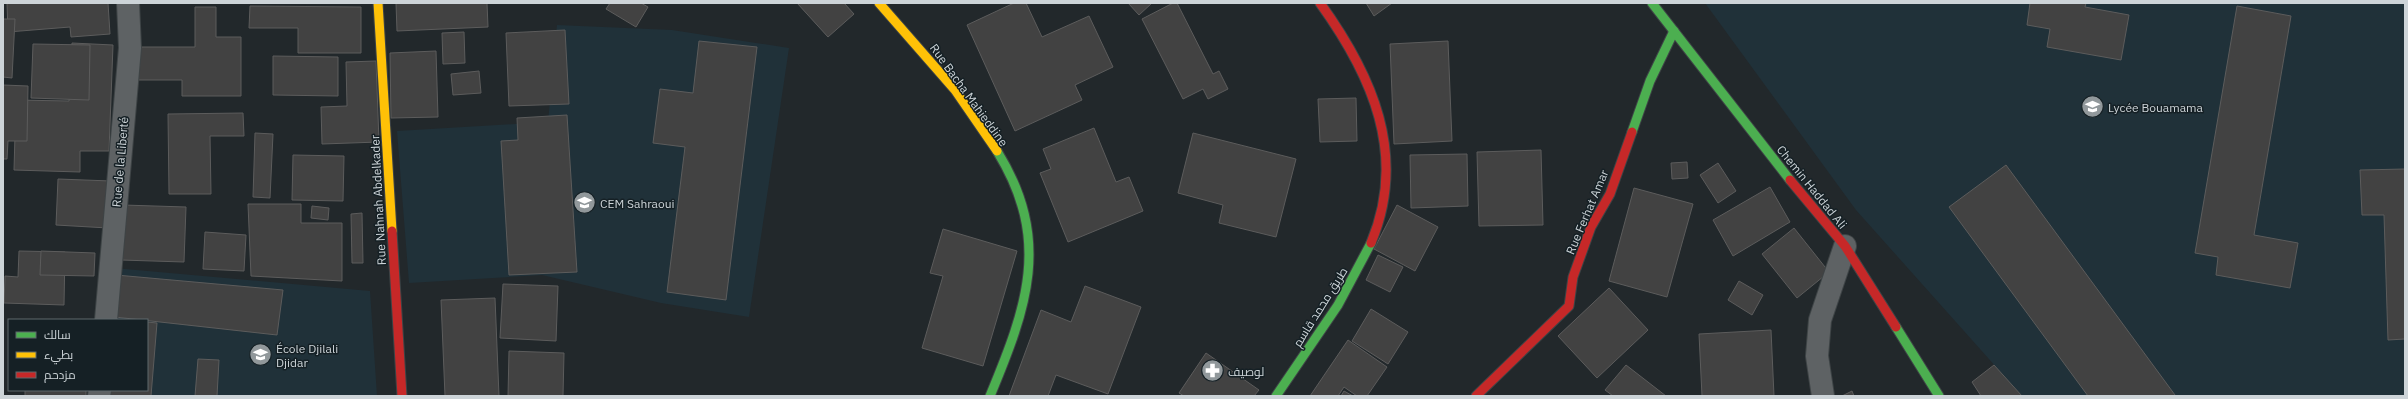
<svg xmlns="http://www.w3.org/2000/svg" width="2408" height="399" viewBox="0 0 2408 399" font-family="'IBM Plex Sans',Cairo,sans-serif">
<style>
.built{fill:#203139}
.building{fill:#424242;stroke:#5c5c5c}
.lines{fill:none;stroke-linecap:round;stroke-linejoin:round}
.street-casing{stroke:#3e4446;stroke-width:24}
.fast-casing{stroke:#3e4446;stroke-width:11}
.slow-casing{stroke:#3e4446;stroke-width:11}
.jam-casing{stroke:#3e4446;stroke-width:11}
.street{stroke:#5e6264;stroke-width:22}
.fast{stroke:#4caf50;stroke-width:9}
.slow{stroke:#ffc107;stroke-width:9}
.jam{stroke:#c62828;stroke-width:9}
.labels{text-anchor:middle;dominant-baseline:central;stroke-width:3;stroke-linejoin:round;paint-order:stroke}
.street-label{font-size:12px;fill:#cdd4d8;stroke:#152025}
.poi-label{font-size:12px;fill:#cdd4d8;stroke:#152025;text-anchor:start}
</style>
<rect width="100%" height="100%" fill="#22282b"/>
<g class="built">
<path d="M 1705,3 L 2405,3 L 2405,396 L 2022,396 L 1856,210 Z"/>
<path d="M 557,25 L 672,30 L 789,48 L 749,317 L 661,303 L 542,275 L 409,283 L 397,131 L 548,122 Z"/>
<path d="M 114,268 L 370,291 L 377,396 L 104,396 L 147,390 L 147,320 L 109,320 Z"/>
</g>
<g class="building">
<path d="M 7,3 L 108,3 L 110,34 L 71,37 L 70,27 L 8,32 Z"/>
<path d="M 396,3 L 487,3 L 488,27 L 397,31 Z"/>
<path d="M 610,3 L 641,3 L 648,7 L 636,27 L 606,9 Z"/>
<path d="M 797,3 L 844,3 L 854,14 L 828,37 Z"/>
<path d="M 1014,3 L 1026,3 L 1042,37 L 1089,16 L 1113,67 L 1075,85 L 1082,100 L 1015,131 L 967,25 Z"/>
<path d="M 1128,3 L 1152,3 L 1139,15 Z"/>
<path d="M 1173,3 L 1177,3 L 1213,74 L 1219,71 L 1228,89 L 1208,99 L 1203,89 L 1183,99 L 1142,19 Z"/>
<path d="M 1366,3 L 1392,3 L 1374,16 Z"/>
<path d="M 2030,3 L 2086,3 L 2085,7 L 2129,15 L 2121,60 L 2047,47 L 2050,29 L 2027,25 Z"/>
<path d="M 250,6 L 361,7 L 361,53 L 298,53 L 298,28 L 249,28 Z"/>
<path d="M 2237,6 L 2291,16 L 2254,235 L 2298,243 L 2290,288 L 2216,275 L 2218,257 L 2195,253 Z"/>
<path d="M 195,7 L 216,7 L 216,37 L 241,37 L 241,96 L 182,96 L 182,80 L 133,80 L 133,47 L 195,47 Z"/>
<path d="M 3,19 L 15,19 L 12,78 L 3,77 Z"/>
<path d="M 565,30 L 569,104 L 509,106 L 506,33 Z"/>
<path d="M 464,32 L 465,63 L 443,64 L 442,33 Z"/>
<path d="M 699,41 L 757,47 L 726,300 L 667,292 L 685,147 L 653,143 L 660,89 L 693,93 Z"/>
<path d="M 1448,41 L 1452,141 L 1394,144 L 1390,44 Z"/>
<path d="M 72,43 L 113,45 L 109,151 L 80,151 L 80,172 L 14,170 L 16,100 L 69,101 Z"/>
<path d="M 33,44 L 90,45 L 89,100 L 31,98 Z"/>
<path d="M 436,51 L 438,117 L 391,118 L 390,53 Z"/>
<path d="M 273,56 L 338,57 L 338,96 L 273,95 Z"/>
<path d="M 376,61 L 379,142 L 322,144 L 321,107 L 347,106 L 346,62 Z"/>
<path d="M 479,71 L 481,93 L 453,95 L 451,74 Z"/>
<path d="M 3,85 L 28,86 L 27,141 L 8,141 L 7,159 L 3,159 Z"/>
<path d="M 1356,98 L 1357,141 L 1320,142 L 1318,99 Z"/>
<path d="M 243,113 L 244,136 L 210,136 L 211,194 L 169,194 L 168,114 Z"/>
<path d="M 567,115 L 577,272 L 509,275 L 501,141 L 518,140 L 517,118 Z"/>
<path d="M 1094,128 L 1116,182 L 1129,177 L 1143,211 L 1068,242 L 1040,173 L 1051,169 L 1043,149 Z"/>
<path d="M 255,133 L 273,134 L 270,198 L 253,197 Z"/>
<path d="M 1193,133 L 1296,159 L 1276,237 L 1219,223 L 1223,205 L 1178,193 Z"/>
<path d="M 1541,150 L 1543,225 L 1479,226 L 1477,152 Z"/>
<path d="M 1467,154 L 1468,206 L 1411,208 L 1410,155 Z"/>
<path d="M 293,155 L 344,156 L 343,201 L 292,200 Z"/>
<path d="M 1687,162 L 1688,178 L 1672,179 L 1671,163 Z"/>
<path d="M 1718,163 L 1736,191 L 1718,203 L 1700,175 Z"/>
<path d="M 2006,165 L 2175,395 L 2173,396 L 2088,396 L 1949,207 Z"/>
<path d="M 2405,169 L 2405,339 L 2388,340 L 2384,215 L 2362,215 L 2360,170 Z"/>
<path d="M 58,179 L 111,181 L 108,228 L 56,225 Z"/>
<path d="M 1770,187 L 1790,222 L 1733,256 L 1713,220 Z"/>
<path d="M 1634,188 L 1693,204 L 1667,297 L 1609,281 Z"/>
<path d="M 248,204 L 301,204 L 301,223 L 342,223 L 342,281 L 251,276 Z"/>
<path d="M 123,205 L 186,207 L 184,262 L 121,260 Z"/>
<path d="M 1397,205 L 1438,227 L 1415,271 L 1374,249 Z"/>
<path d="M 312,206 L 329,208 L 328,220 L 311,218 Z"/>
<path d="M 362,213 L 363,263 L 352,263 L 351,214 Z"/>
<path d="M 1794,228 L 1829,272 L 1797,298 L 1762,254 Z"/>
<path d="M 943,229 L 1017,251 L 983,366 L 922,348 L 943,276 L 930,273 Z"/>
<path d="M 205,232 L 246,235 L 244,271 L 203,269 Z"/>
<path d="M 19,251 L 65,252 L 64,305 L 4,303 L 5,276 L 18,277 Z"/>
<path d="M 41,251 L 95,253 L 94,276 L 40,275 Z"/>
<path d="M 1378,255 L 1403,267 L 1390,292 L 1366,280 Z"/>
<path d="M 116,275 L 283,290 L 277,335 L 115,317 Z"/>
<path d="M 1739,281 L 1763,295 L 1752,315 L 1728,300 Z"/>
<path d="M 503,284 L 558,286 L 556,341 L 500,338 Z"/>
<path d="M 1085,286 L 1141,307 L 1108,394 L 1056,375 L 1048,396 L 1009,396 L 1041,310 L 1071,322 Z"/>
<path d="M 1609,288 L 1648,330 L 1597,378 L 1558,336 Z"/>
<path d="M 495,298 L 499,396 L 445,396 L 441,300 Z"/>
<path d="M 1371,309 L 1408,332 L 1388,364 L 1352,341 Z"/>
<path d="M 147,322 L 157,323 L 151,396 L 109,396 L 109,390 L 147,390 Z"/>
<path d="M 1771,330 L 1774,396 L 1702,396 L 1699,334 Z"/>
<path d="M 1348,340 L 1387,367 L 1367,396 L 1357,396 L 1344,387 L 1338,396 L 1310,396 Z"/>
<path d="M 509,351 L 564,353 L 563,396 L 508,396 Z"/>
<path d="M 1206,353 L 1259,390 L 1254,396 L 1184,396 L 1179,393 Z"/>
<path d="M 198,359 L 219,360 L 217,396 L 195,396 Z"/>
<path d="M 1626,365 L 1666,396 L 1613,396 L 1605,390 Z"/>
<path d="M 1994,365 L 2022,396 L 1981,396 L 1972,382 Z"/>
<rect x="25" y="390" width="61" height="6"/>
<path d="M 1344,391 L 1353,396 L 1341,396 Z"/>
<path d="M 1852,391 L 1854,396 L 1842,396 Z"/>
</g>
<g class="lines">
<defs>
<g id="street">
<path d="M 106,320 L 130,48 L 128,3"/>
<path d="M 99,396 L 100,390"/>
<path d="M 1823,396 L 1817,356 L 1820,320 L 1845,246"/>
</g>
<g id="fast">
<path d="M 1652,3 L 1790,180"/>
<path d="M 1632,132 L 1650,81 L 1674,31"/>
<path d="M 1896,327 L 1939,396"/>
<path d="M 990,396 C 1027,307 1052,240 997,151"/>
<path d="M 1276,396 L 1338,305 L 1371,243"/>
</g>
<g id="slow">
<path d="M 378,3 L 392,231"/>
<path d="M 879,3 L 955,90 L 997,151"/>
</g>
<g id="jam">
<path d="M 1320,3 C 1372,75 1408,155 1371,243"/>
<path d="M 1790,180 L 1845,246 L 1896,327"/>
<path d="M 392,231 L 402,396"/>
<path d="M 1476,396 L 1569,306 L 1573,277 L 1591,227 L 1610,194 L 1632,132"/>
</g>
</defs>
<use href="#street" class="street-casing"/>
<use href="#fast" class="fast-casing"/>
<use href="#slow" class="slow-casing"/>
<use href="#jam" class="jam-casing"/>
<use href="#street" class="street"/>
<use href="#fast" class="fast"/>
<use href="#slow" class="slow"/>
<use href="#jam" class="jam"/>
</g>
<defs>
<symbol id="school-disc" viewBox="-11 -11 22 22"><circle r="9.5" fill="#91989b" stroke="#152025"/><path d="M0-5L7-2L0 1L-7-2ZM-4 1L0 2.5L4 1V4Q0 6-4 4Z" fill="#fff"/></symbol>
<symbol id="pharmacy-disc" viewBox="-11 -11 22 22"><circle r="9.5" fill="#91989b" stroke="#152025"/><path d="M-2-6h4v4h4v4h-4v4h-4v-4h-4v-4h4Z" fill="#fff"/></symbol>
</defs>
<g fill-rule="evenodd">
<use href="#school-disc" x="2080" y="94" width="25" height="25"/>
<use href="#school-disc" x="572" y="190" width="25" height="25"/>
<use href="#school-disc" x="248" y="342" width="25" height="25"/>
<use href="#pharmacy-disc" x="1200" y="358" width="25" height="25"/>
</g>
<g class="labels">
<g class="street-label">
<text transform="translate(969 95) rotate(54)">Rue Bacha Mahieddine</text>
<text transform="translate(120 162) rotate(-85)">Rue de la Liberté</text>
<text transform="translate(1812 187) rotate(51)">Chemin Haddad Ali</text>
<text transform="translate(378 200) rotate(-93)">Rue Nahnah Abdelkader</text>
<text transform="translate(1587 212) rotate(-67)">Rue Ferhat Amar</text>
<text transform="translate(1320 307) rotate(-58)">طريق محمد قاسم</text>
</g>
<g class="poi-label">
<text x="2108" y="107">Lycée Bouamama</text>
<text x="600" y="203">CEM Sahraoui</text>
<text x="276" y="348">École Djilali<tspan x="276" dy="14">Djidar</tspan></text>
<text x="1228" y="371">لوصيف</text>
</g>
</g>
<rect width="2408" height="399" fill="none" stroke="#cdd4d8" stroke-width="8"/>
<rect x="8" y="319" width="140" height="72" fill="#152025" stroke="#5f686d"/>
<rect x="16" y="332" width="20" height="6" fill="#4caf50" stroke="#5f686d"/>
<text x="44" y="339" font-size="12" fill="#cdd4d8">سالك</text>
<rect x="16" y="352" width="20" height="6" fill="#ffc107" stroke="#5f686d"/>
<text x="44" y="359" font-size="12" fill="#cdd4d8">بطيء</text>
<rect x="16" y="372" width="20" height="6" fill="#c62828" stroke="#5f686d"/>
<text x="44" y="379" font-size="12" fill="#cdd4d8">مزدحم</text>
</svg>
